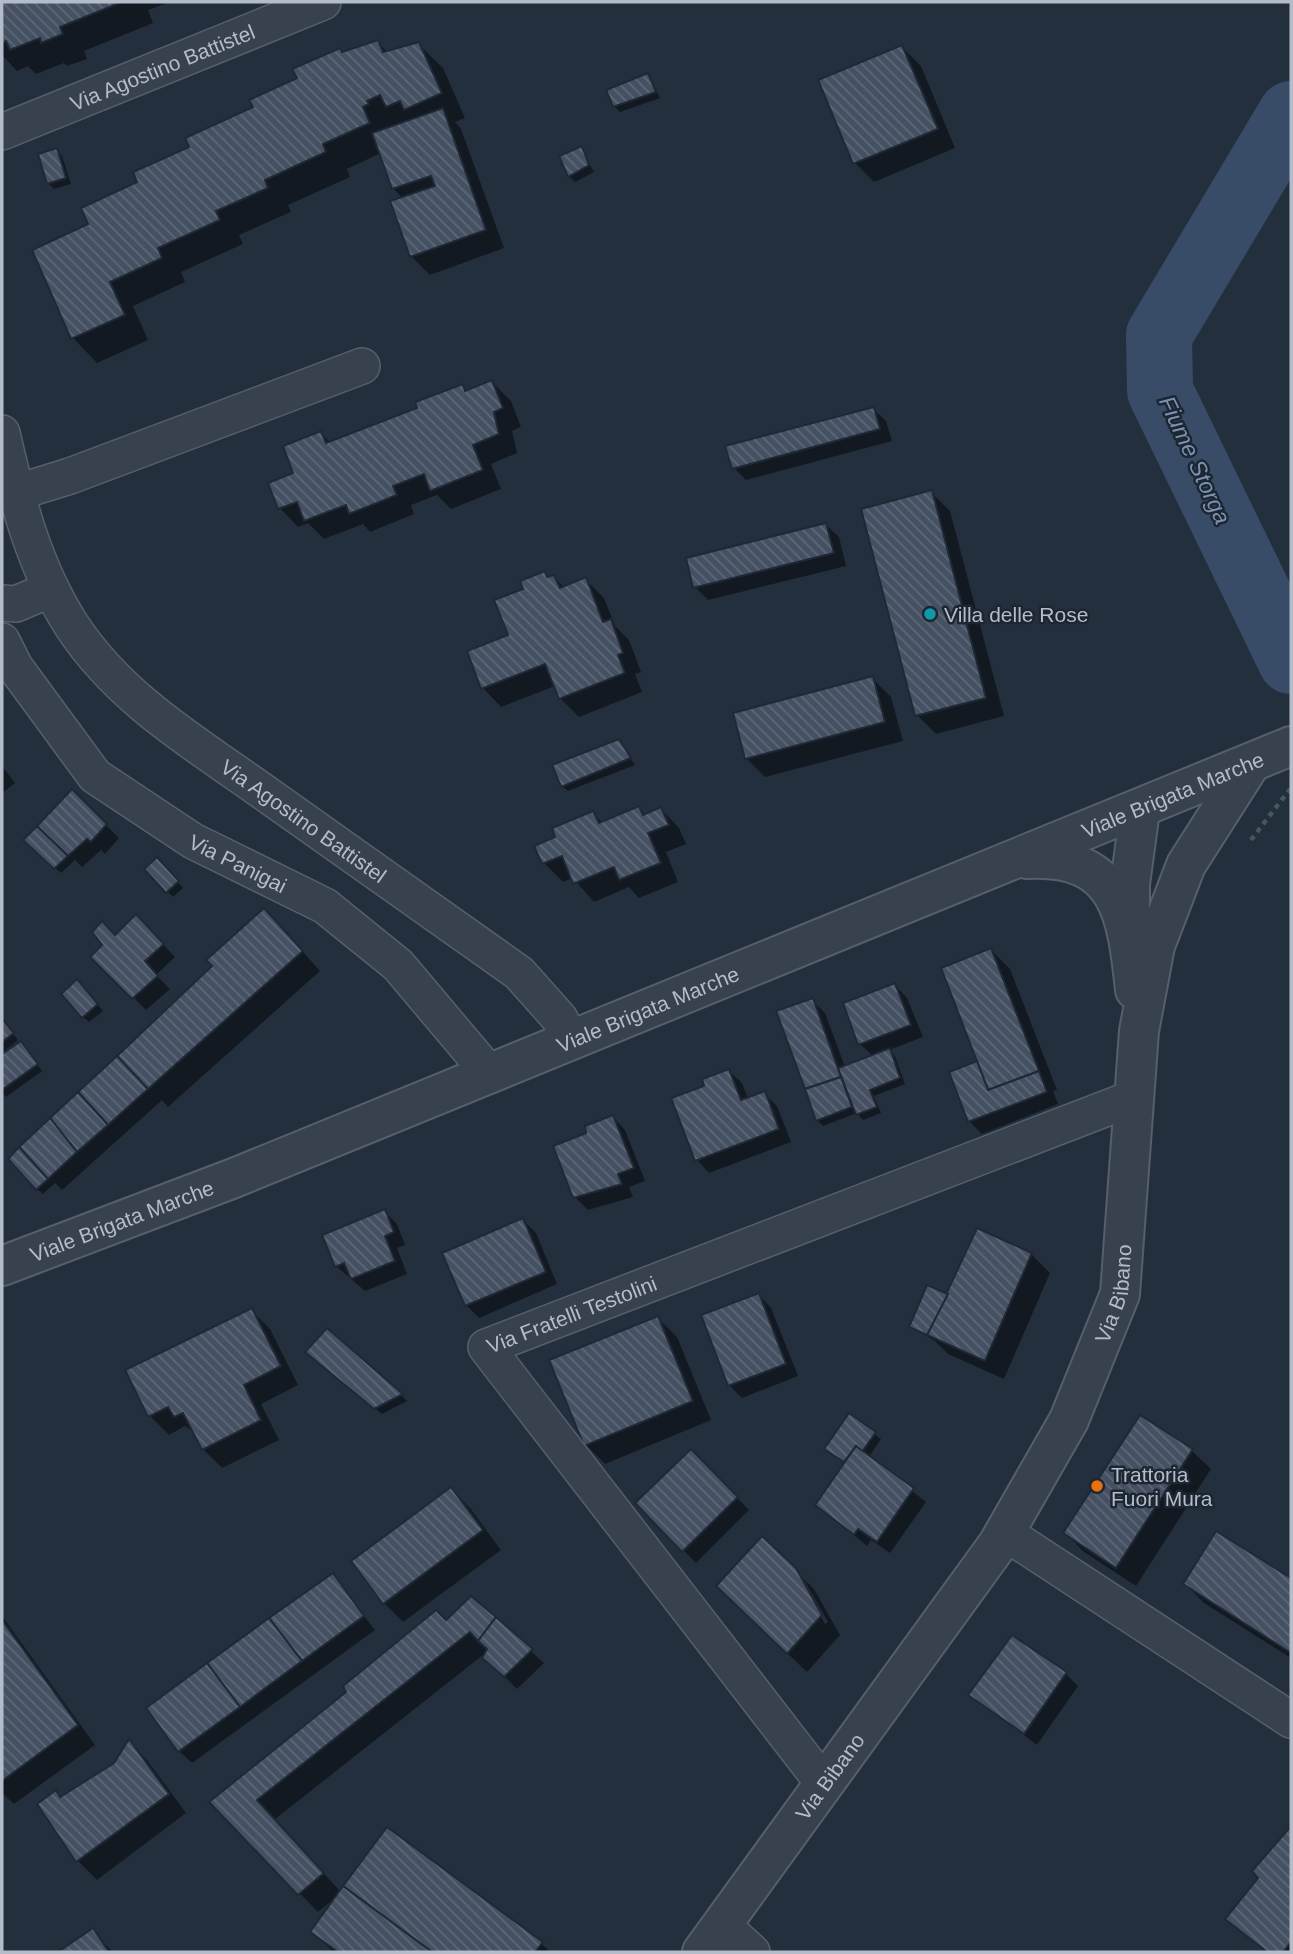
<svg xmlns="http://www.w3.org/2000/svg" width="1293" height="1954" viewBox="0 0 1293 1954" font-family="Helvetica,sans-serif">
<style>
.shadow{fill:#0007}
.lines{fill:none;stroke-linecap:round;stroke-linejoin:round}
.river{stroke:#394c67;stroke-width:66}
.building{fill:url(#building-back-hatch);stroke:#1f2835;stroke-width:2}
.minor-casing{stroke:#565f6c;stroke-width:38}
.tertiary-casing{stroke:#565f6c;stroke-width:42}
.path{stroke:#44595c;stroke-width:4.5;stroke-dasharray:5 5;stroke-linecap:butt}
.minor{stroke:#38414e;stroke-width:35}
.tertiary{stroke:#38414e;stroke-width:38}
.culture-dot{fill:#0f9aa8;stroke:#1d2633;stroke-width:2.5}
.food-dot{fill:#e8710a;stroke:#1d2633;stroke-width:2.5}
.labels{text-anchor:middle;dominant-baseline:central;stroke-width:5;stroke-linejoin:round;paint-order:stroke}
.street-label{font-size:21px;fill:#b4bcc9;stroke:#1d2633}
.poi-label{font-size:21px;fill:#b4bcc9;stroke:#1d2633;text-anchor:start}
.water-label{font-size:23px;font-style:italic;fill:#7c92b1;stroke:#1d2633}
</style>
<defs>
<pattern id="building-back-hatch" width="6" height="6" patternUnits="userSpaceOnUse" patternTransform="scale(1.75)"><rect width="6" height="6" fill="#455162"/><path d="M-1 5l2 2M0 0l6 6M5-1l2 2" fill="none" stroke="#5d6877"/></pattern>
</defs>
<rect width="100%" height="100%" fill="#242f3e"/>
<g class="shadow">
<path d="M 8,2 L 170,2 L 148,10 L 153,23 L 84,51 L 87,59 L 67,66 L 64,63 L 36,74 L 28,66 L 17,71 L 2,55 L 2,4 Z"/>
<path d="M 378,42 L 388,53 L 418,44 L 443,68 L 465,118 L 455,122 L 461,129 L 504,248 L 430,275 L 411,256 L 403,199 L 393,188 L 381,153 L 347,169 L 350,177 L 288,205 L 291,212 L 239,235 L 243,244 L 181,272 L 185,282 L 133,306 L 148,340 L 97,363 L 73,338 L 34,251 L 91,225 L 139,183 L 299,79 L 343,54 Z"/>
<path d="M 902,47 L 921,66 L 955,148 L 874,182 L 855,163 Z"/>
<path d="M 648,75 L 660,98 L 620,112 L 614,106 Z"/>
<path d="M 581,149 L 594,172 L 575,182 L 569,176 Z"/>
<path d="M 56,150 L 62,156 L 71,184 L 54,189 L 48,183 Z"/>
<path d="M 492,382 L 511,401 L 521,427 L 512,431 L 517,453 L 491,464 L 501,489 L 451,509 L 437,495 L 411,505 L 414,514 L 370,532 L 363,524 L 324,539 L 308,523 L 298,527 L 280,508 L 296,474 L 321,433 L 331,443 L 419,409 L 462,386 L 469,392 Z"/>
<path d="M 873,409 L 886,421 L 892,441 L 746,480 L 734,468 Z"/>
<path d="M 931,492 L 950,511 L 1004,716 L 936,734 L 917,715 Z"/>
<path d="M 826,525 L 839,537 L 846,566 L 708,600 L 695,587 Z"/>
<path d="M 544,574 L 549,578 L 554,577 L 565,588 L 585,579 L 604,598 L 615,626 L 629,640 L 641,672 L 635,674 L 642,692 L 579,717 L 560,698 L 555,686 L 501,707 L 483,688 L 510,636 L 526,590 Z"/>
<path d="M 872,678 L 891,697 L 903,741 L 765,777 L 746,758 Z"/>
<path d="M 619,741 L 635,765 L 568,791 L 562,786 Z"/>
<path d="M 2,766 L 15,783 L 2,793 Z"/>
<path d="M 72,791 L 119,838 L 105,854 L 101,850 L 82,867 L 75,860 L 61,873 L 26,840 Z"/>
<path d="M 638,808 L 646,816 L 661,809 L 679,828 L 686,844 L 666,852 L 678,882 L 639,898 L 629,887 L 594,902 L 573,878 L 563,882 L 544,863 L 537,847 L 558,838 L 593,813 L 603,823 Z"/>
<path d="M 157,859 L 183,888 L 173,897 L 147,869 Z"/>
<path d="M 136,916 L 175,957 L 156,975 L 170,989 L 146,1010 L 93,957 Z"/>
<path d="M 283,929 L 320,971 L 168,1107 L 162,1100 L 62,1190 L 55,1183 L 43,1194 L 37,1189 L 215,966 Z"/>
<path d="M 991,950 L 1010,969 L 1057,1090 L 1053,1091 L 1058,1104 L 982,1134 L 969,1121 Z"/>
<path d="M 895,985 L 907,998 L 923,1037 L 889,1050 L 895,1056 L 905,1084 L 874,1096 L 881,1113 L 863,1120 L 857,1113 L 823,1126 L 817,1120 L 812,1000 L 825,1013 L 845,1067 L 873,1056 L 860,1044 Z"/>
<path d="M 83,988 L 103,1011 L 89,1022 L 83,1017 Z"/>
<path d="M 3,1022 L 18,1040 L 3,1052 L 5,1054 L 26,1049 L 42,1071 L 6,1097 L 2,1093 Z"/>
<path d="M 729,1071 L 742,1083 L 748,1099 L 764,1093 L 777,1106 L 791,1142 L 709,1173 L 697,1160 L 706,1087 Z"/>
<path d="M 613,1117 L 625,1130 L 645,1181 L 629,1187 L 633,1197 L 588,1210 L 575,1197 L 588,1134 Z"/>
<path d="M 384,1211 L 397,1224 L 405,1245 L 397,1248 L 407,1274 L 365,1291 L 336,1266 Z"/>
<path d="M 523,1220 L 536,1233 L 557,1284 L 479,1318 L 466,1305 Z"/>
<path d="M 1031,1254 L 1050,1273 L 1004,1379 L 948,1354 L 935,1341 L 911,1327 L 948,1295 Z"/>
<path d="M 759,1295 L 771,1308 L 798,1376 L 742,1398 L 729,1385 Z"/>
<path d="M 251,1310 L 270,1329 L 298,1385 L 261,1404 L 279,1440 L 222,1468 L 203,1449 L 196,1434 L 185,1426 L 169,1435 L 150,1416 Z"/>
<path d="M 658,1318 L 677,1337 L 711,1420 L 605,1464 L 586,1445 Z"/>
<path d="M 327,1330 L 402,1396 L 407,1401 L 382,1414 L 314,1358 Z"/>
<path d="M 850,1416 L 881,1439 L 869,1457 L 926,1502 L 890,1553 L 871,1540 L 867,1546 L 817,1504 L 846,1464 L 827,1449 Z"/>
<path d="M 1141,1417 L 1192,1451 L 1211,1469 L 1136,1586 L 1084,1552 L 1065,1533 Z"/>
<path d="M 691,1451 L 749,1510 L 696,1563 L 637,1503 Z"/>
<path d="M 451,1489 L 470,1508 L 501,1550 L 403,1622 L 384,1603 Z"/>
<path d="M 1217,1533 L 1291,1580 L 1291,1658 L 1204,1603 L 1185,1584 Z"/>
<path d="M 795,1569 L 825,1624 L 828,1622 L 803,1578 L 814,1589 L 840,1635 L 807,1672 L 737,1605 Z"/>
<path d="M 332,1575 L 375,1630 L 192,1763 L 179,1751 Z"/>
<path d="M 471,1598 L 544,1663 L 517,1689 L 483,1655 L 274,1820 L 341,1892 L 542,1944 L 550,1952 L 333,1952 L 312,1931 L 335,1898 L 318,1912 L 212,1803 L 446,1622 Z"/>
<path d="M 2,1616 L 95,1745 L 14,1804 L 2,1793 L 4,1729 Z"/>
<path d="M 1066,1674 L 1078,1686 L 1037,1745 L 971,1695 Z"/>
<path d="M 129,1742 L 147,1760 L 186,1813 L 97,1880 L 78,1861 L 39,1804 L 56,1792 L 61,1798 L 115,1764 Z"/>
<path d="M 1291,1828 L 1291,1952 L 1265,1952 L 1228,1919 L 1260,1878 L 1254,1871 Z"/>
<path d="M 92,1931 L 113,1952 L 61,1952 Z"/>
</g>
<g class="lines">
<path class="river" d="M 1291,114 L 1159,335 L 1160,391 L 1291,661"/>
</g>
<g class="building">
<path d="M 3,2 L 122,2 L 60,27 L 63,34 L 41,43 L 40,38 L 10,50 L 6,41 L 2,43 Z"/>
<path d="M 378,40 L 383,52 L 419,42 L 442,93 L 404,110 L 400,101 L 386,107 L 380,95 L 367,101 L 369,104 L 363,107 L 370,123 L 323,144 L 326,152 L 265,180 L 268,188 L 216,211 L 220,220 L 158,248 L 162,258 L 110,282 L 125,315 L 71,339 L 32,250 L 88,224 L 81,208 L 137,182 L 133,172 L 189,147 L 185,138 L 253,107 L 249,100 L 297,78 L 292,69 L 340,48 L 342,52 Z"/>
<path d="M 902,45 L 938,129 L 853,164 L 818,80 Z"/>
<path d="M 648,73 L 656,92 L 613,107 L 606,90 Z"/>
<path d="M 443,108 L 486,230 L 410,257 L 390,201 L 435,186 L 431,176 L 392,189 L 372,133 Z"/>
<path d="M 582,146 L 589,165 L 568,177 L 559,156 Z"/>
<path d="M 57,148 L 66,178 L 47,184 L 38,154 Z"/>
<path d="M 492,380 L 503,408 L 494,412 L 499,434 L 473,445 L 483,470 L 430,491 L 424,474 L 393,486 L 397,495 L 349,514 L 346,505 L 304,521 L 297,502 L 278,509 L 268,483 L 293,473 L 283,446 L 321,431 L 326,443 L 417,408 L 415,402 L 463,384 L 465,391 Z"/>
<path d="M 874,407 L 880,429 L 732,469 L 725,446 Z"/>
<path d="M 932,490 L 986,698 L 915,716 L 861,509 Z"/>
<path d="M 826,523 L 834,553 L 693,588 L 686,558 Z"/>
<path d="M 545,571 L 547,577 L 554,575 L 560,588 L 586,577 L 603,622 L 611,619 L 623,653 L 618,655 L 625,673 L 559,699 L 545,664 L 481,689 L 467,651 L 508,635 L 494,600 L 523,589 L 520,581 Z"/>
<path d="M 873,676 L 885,722 L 745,759 L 733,713 Z"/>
<path d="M 619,739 L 631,758 L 561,787 L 552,765 Z"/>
<path d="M 72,789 L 107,824 L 91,842 L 87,839 L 68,856 L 37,826 Z"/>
<path d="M 639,806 L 643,815 L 661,807 L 669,825 L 648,833 L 661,863 L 619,880 L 614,867 L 573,884 L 562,856 L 542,864 L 534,846 L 555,837 L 552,828 L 593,811 L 599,823 Z"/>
<path d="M 37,826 L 68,856 L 54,869 L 23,840 Z"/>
<path d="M 157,857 L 179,881 L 166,893 L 144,869 Z"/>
<path d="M 264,908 L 303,951 L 148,1089 L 117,1056 L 212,966 L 206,960 Z"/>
<path d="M 136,914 L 164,944 L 145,961 L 158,976 L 132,999 L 90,957 L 102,945 L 92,932 L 102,921 L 115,935 Z"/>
<path d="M 991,948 L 1039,1071 L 988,1090 L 941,968 Z"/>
<path d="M 77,979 L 98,1004 L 82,1018 L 61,994 Z"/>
<path d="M 895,983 L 911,1025 L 858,1045 L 843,1003 Z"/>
<path d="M 813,998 L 841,1077 L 805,1089 L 776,1011 Z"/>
<path d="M 3,1020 L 14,1033 L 2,1042 L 2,1021 Z"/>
<path d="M 21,1041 L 38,1064 L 2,1090 L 2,1054 Z"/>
<path d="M 890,1048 L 900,1078 L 870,1090 L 877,1107 L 856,1115 L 838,1068 Z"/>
<path d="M 117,1056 L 148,1089 L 108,1125 L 78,1092 Z"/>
<path d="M 977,1061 L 988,1090 L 1039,1071 L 1047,1092 L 968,1122 L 949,1072 Z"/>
<path d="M 729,1069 L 741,1100 L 765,1091 L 779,1129 L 695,1161 L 671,1098 L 704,1086 L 702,1079 Z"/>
<path d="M 841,1077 L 852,1107 L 816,1121 L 805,1089 Z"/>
<path d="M 78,1092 L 108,1125 L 77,1152 L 50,1118 Z"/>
<path d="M 613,1115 L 634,1168 L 618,1174 L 622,1184 L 573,1198 L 553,1146 L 586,1133 L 585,1126 Z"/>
<path d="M 50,1118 L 77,1152 L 48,1179 L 19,1147 Z"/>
<path d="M 19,1147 L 48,1179 L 36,1190 L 8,1159 Z"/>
<path d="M 385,1209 L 394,1232 L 385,1236 L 395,1261 L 351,1279 L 344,1263 L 335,1267 L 322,1235 Z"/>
<path d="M 523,1218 L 546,1272 L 465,1306 L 442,1253 Z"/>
<path d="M 977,1228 L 1032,1253 L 985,1361 L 927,1335 Z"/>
<path d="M 927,1285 L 948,1294 L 927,1335 L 909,1327 Z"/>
<path d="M 759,1293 L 786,1364 L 728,1386 L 701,1315 Z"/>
<path d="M 252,1308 L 281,1366 L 244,1385 L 261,1420 L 202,1450 L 183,1413 L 174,1417 L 168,1407 L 148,1417 L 125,1370 Z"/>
<path d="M 658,1316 L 693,1401 L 584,1446 L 549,1360 Z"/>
<path d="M 327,1328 L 403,1394 L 374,1409 L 305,1352 Z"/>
<path d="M 849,1413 L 876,1432 L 862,1452 L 856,1446 L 844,1462 L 824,1449 Z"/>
<path d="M 1140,1415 L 1193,1449 L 1116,1568 L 1063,1533 Z"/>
<path d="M 856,1446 L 914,1488 L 877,1542 L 858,1529 L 854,1535 L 815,1505 Z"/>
<path d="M 691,1449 L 738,1497 L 682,1552 L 635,1503 Z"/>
<path d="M 451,1487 L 483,1530 L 383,1604 L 351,1561 Z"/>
<path d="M 1216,1531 L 1291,1578 L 1291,1653 L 1183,1584 Z"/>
<path d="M 762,1536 L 796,1568 L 822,1615 L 787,1654 L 716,1586 Z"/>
<path d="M 333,1573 L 364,1616 L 302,1661 L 269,1618 Z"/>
<path d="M 471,1596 L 496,1617 L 478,1641 L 470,1632 L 257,1800 L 324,1873 L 298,1895 L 209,1802 L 346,1692 L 343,1686 L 436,1610 L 446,1620 Z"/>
<path d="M 496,1617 L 533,1649 L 504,1677 L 482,1658 L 487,1649 L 478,1641 Z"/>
<path d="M 269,1618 L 302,1661 L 240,1707 L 207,1663 Z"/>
<path d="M 2,1620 L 78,1725 L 2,1781 Z"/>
<path d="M 1012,1635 L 1067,1672 L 1024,1734 L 968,1695 Z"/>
<path d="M 207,1663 L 240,1707 L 178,1752 L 146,1708 Z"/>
<path d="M 129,1739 L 169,1794 L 76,1862 L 37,1804 L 56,1790 L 60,1797 L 114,1763 Z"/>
<path d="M 1291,1826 L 1291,1942 L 1283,1952 L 1267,1952 L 1225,1919 L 1258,1878 L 1252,1871 Z"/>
<path d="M 387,1827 L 543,1942 L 535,1952 L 432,1952 L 343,1886 Z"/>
<path d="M 343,1886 L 432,1952 L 338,1952 L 310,1932 Z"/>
<path d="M 93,1928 L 109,1952 L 58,1952 Z"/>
</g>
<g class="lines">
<defs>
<g id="minor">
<path id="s1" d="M 2,132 L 323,2"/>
<path id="s2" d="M 2,433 C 17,500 34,567 72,626 C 122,702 200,746 272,798 C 354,856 437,915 519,973 L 560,1019 L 570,1040"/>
<path d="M 15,493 L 70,476 L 362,366"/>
<path d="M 2,603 L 16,604 L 51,589"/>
<path id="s3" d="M 2,641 L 15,667 L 95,776 L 193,841 L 325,906 L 398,965 L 489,1073"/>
<path d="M 1004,1532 L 1291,1720"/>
<path id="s4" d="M 824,1784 L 486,1347 L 1133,1098"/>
<path d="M 722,1925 L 752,1952"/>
</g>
<g id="tertiary">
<path d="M 1027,859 C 1120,854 1127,915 1135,990"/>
<path d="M 1130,922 L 1130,884 L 1140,810"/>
<path id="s5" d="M 2,1266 L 234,1178 L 1291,746"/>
<path id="s6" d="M 702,1952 L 998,1544 L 1069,1420 L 1120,1294 L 1139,1031 L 1155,946 L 1186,865 L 1251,763"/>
</g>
</defs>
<use href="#minor" class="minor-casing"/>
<use href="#tertiary" class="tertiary-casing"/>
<path class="path" d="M 1251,840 L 1290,789"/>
<use href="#minor" class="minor"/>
<use href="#tertiary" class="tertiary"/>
</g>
<circle class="culture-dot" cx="930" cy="614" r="7"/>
<circle class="food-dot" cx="1097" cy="1486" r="7"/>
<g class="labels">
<g class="street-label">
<text stroke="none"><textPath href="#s1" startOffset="173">Via Agostino Battistel</textPath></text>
<text stroke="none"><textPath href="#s5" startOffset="1262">Viale Brigata Marche</textPath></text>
<text stroke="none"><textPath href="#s2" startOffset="511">Via Agostino Battistel</textPath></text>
<text stroke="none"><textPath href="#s3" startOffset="332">Via Panigai</textPath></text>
<text stroke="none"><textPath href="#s5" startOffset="695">Viale Brigata Marche</textPath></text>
<text stroke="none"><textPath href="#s5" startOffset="128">Viale Brigata Marche</textPath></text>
<text stroke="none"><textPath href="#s6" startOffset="782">Via Bibano</textPath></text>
<text stroke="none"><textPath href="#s4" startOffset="644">Via Fratelli Testolini</textPath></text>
<text stroke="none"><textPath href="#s6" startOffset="217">Via Bibano</textPath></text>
</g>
<g class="poi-label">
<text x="944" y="614">Villa delle Rose</text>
<text x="1111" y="1474">Trattoria<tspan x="1111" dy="24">Fuori Mura</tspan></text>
</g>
<g class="water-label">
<text transform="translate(1195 460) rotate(65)">Fiume Storga</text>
</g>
</g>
<rect width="1293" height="1954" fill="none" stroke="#b4bcc9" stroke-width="7"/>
</svg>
